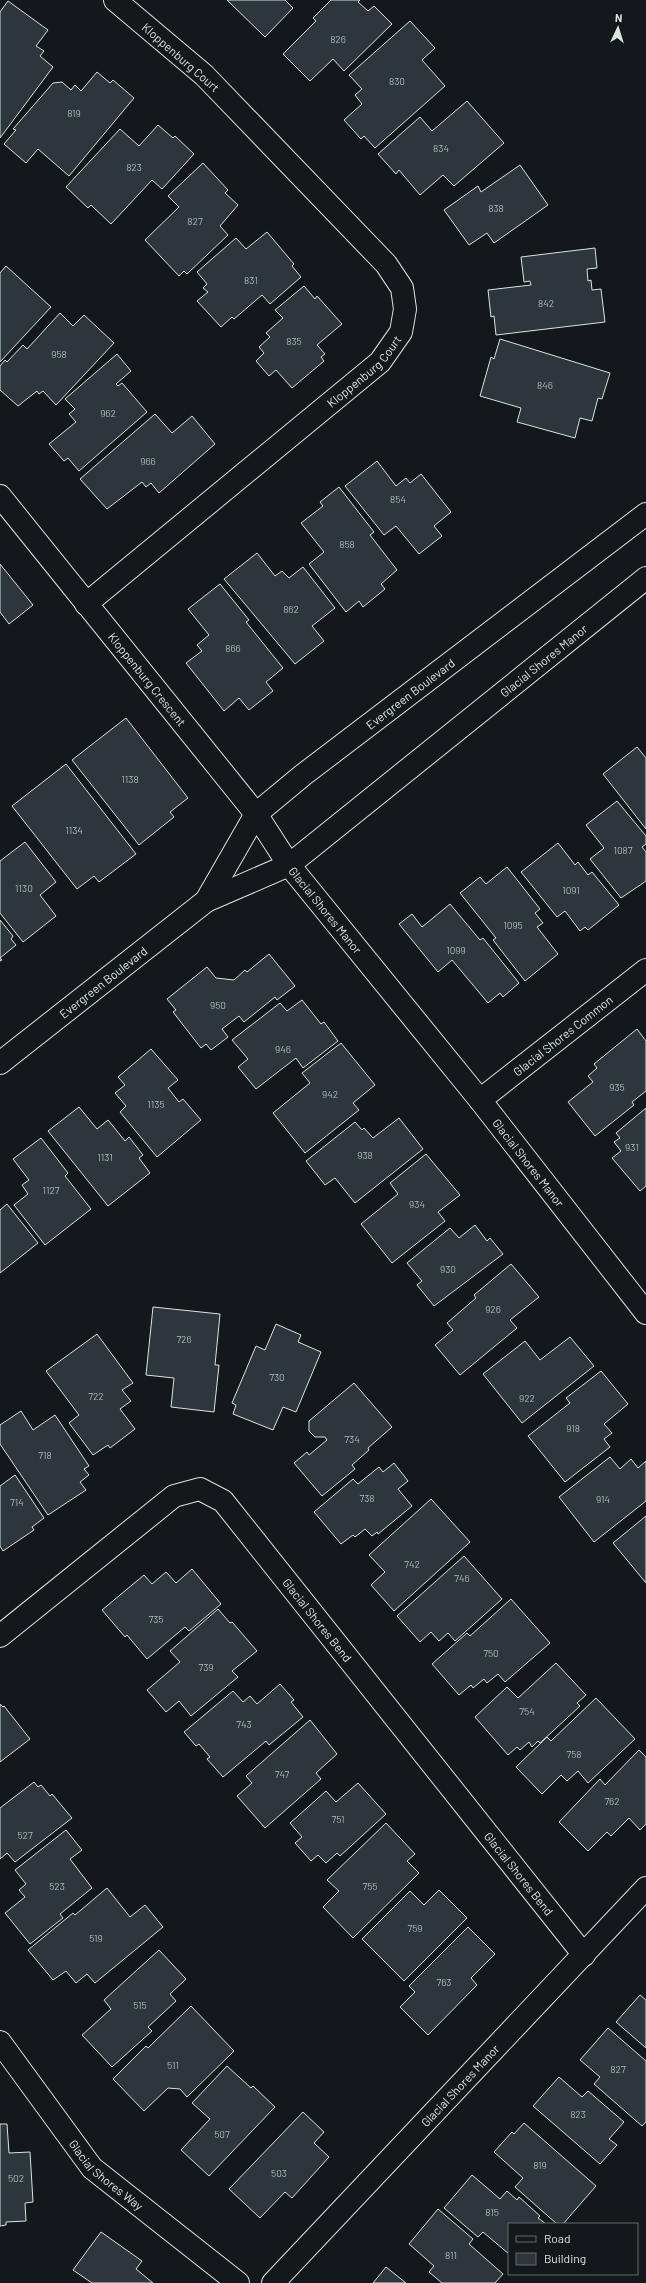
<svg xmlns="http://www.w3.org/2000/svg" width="646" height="2283" viewBox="0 0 646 2283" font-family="Barlow,sans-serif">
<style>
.building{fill:#2c363c;stroke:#d8e6dc}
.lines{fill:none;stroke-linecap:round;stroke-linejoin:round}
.street-casing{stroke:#d8e6dc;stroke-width:24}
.secondary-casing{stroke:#d8e6dc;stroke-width:24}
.street{stroke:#14181c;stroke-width:22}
.secondary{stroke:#14181c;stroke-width:22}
.labels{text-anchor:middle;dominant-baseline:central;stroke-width:3;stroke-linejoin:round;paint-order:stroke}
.number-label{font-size:10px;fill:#adbab4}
.street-label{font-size:12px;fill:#d8e6dc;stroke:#14181c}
</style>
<rect width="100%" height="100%" fill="#14181c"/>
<g class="building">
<path d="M 227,0 L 285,0 L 293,8 L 265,37 Z"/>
<path d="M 331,0 L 360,0 L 358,2 L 368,11 L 374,6 L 392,24 L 344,71 L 333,59 L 310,81 L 283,54 L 316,21 L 313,18 Z"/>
<path d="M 8,1 L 48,30 L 36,46 L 44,51 L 40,56 L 53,67 L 0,138 L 0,12 Z"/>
<path d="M 410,21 L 435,48 L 422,60 L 445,86 L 375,148 L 364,136 L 361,139 L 344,120 L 362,104 L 355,95 L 362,89 L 349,75 Z"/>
<path d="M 97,72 L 110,83 L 113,80 L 134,98 L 69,176 L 38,149 L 26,163 L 4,144 L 16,130 L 13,129 L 53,83 L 62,82 L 71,90 L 75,85 L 81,91 Z"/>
<path d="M 467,101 L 504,143 L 454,186 L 443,175 L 420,195 L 399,170 L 396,174 L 378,154 L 420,117 L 432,131 Z"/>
<path d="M 158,125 L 173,138 L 175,136 L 194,154 L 162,189 L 152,180 L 111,224 L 91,205 L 88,208 L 66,187 L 120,129 L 139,146 Z"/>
<path d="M 203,163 L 228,190 L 225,193 L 238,205 L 220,226 L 228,235 L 187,274 L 184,271 L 179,276 L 145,240 L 179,207 L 168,196 Z"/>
<path d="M 520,165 L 548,205 L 494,243 L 487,233 L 469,245 L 444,210 L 478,186 L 481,192 Z"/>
<path d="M 267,232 L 294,264 L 292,266 L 301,277 L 270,304 L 262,295 L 234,319 L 232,317 L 221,327 L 197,301 L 208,292 L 203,288 L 207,284 L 197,272 L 236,238 L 246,249 Z"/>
<path d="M 595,248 L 597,268 L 587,269 L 588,281 L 591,280 L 592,290 L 601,289 L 605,322 L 496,335 L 494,316 L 491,317 L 488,290 L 531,285 L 530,281 L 524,282 L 521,257 Z"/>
<path d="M 6,266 L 51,307 L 0,362 L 0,273 Z"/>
<path d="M 304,286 L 315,299 L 317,296 L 342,324 L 317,345 L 325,354 L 321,357 L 324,361 L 292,388 L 276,370 L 269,376 L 256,361 L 264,353 L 259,347 L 270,337 L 266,333 L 283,318 L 275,310 Z"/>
<path d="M 60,313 L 73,326 L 84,315 L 114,343 L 56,405 L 43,391 L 39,394 L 37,391 L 18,406 L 0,390 L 0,366 L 5,360 L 7,362 L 23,345 L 27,349 Z"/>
<path d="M 500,339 L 610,373 L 602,399 L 598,398 L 592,421 L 580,418 L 575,438 L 517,422 L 521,408 L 480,396 L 491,357 L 494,359 Z"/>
<path d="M 117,354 L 131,371 L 116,384 L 118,386 L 122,383 L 147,412 L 79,471 L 68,458 L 64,461 L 49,444 L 76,422 L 69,414 L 75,409 L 65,399 Z"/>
<path d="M 155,414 L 172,433 L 192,416 L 215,444 L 159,493 L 151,483 L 146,487 L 142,482 L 107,509 L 80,479 Z"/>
<path d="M 377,461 L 396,486 L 406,478 L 410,483 L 421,474 L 451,512 L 434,526 L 442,536 L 419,554 L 396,526 L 384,535 L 345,486 Z"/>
<path d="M 339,487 L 374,532 L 370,535 L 397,570 L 381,584 L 385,589 L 363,607 L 359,601 L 346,612 L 309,564 L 324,552 L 301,523 L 323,506 L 320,502 Z"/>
<path d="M 257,553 L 275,576 L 282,571 L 289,578 L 303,567 L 335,608 L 312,626 L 324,641 L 295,664 L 224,579 Z"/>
<path d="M 0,564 L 33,605 L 9,624 L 0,612 Z"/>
<path d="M 220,584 L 249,620 L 246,622 L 283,668 L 266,682 L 273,691 L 249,710 L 239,698 L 224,711 L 186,663 L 202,651 L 197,645 L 209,635 L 188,609 Z"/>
<path d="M 126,718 L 188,798 L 170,812 L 174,817 L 139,845 L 72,760 Z"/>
<path d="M 637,747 L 646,758 L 646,829 L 603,774 Z"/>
<path d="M 66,764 L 136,854 L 99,882 L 94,876 L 77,889 L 12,806 Z"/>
<path d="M 617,801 L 646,836 L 646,844 L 642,847 L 646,852 L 646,881 L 621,898 L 590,859 L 604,848 L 586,825 Z"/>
<path d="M 25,842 L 56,882 L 40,895 L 56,916 L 23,942 L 0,913 L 0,861 Z"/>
<path d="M 558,843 L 575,865 L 578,862 L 588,875 L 592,872 L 619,905 L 588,930 L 585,927 L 580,931 L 565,911 L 557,917 L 521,872 Z"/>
<path d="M 507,867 L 540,909 L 535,913 L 543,923 L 537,927 L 558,954 L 525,981 L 493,940 L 496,938 L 460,893 L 480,877 L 486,884 Z"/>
<path d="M 450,904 L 480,940 L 483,938 L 519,983 L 503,997 L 500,993 L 488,1003 L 452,960 L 438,972 L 399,924 L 412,914 L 422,927 Z"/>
<path d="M 0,920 L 13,936 L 11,939 L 16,945 L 0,958 L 2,960 L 0,961 Z"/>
<path d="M 269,954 L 295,986 L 277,1000 L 275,997 L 244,1022 L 239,1016 L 222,1029 L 228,1037 L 211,1050 L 206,1044 L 201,1048 L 173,1012 L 176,1010 L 167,999 L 207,967 L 216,978 L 234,980 L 245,970 L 247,972 Z"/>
<path d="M 302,1000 L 321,1024 L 324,1022 L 338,1041 L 303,1068 L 296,1058 L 256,1089 L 238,1067 L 248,1059 L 232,1040 L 280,1003 L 287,1011 Z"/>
<path d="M 637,1029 L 646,1041 L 646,1091 L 632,1102 L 634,1105 L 595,1136 L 568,1102 L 593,1082 L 588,1076 L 597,1068 L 594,1064 Z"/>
<path d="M 341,1043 L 375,1085 L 353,1103 L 359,1110 L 305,1153 L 273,1113 L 310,1083 L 302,1073 Z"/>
<path d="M 151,1049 L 178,1080 L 168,1088 L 179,1102 L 183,1099 L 201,1120 L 157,1157 L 120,1112 L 126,1106 L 115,1093 L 125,1085 L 118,1077 Z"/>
<path d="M 79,1107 L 97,1129 L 108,1120 L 125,1141 L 129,1137 L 143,1155 L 139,1158 L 150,1173 L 108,1206 L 48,1131 Z"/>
<path d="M 646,1108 L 646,1186 L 640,1191 L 612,1158 L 621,1151 L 614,1142 L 620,1138 L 616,1133 Z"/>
<path d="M 399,1118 L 423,1149 L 355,1203 L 335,1178 L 325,1185 L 306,1161 L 355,1122 L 362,1130 L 364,1128 L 373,1138 Z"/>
<path d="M 41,1138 L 68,1173 L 65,1176 L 91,1209 L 45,1245 L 14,1205 L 28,1194 L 22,1185 L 29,1180 L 13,1159 Z"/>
<path d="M 426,1154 L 460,1195 L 438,1212 L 445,1221 L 392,1263 L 361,1224 L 398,1194 L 390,1183 Z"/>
<path d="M 7,1204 L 38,1243 L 0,1273 L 0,1210 Z"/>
<path d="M 475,1225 L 487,1241 L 490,1238 L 503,1254 L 434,1306 L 417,1285 L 422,1281 L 407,1263 L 450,1228 L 459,1238 Z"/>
<path d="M 511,1264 L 539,1297 L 510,1320 L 517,1328 L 460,1375 L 435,1345 L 453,1330 L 447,1323 L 476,1298 L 474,1295 Z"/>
<path d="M 153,1307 L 220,1314 L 215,1365 L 219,1365 L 214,1412 L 171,1407 L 174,1378 L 146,1375 Z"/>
<path d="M 276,1324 L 301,1335 L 298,1342 L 321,1352 L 296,1412 L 283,1407 L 273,1430 L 233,1414 L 236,1405 L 232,1403 L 256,1346 L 265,1350 Z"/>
<path d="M 97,1334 L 133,1383 L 122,1390 L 131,1401 L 120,1409 L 135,1429 L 110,1448 L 108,1445 L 93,1455 L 69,1423 L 79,1415 L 46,1371 Z"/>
<path d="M 570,1337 L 594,1366 L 522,1423 L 483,1374 L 525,1341 L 540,1360 Z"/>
<path d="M 601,1371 L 628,1404 L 604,1424 L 612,1433 L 604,1439 L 610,1447 L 565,1482 L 528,1436 L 570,1403 L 566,1398 Z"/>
<path d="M 354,1383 L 392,1427 L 368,1448 L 369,1450 L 352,1465 L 355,1469 L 322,1496 L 294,1463 L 307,1452 L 309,1455 L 327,1440 L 325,1437 L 315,1437 L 309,1431 L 309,1421 Z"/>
<path d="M 21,1411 L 33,1430 L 55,1415 L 89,1466 L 84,1469 L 89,1475 L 80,1482 L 86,1490 L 48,1515 L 0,1444 L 0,1425 Z"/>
<path d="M 610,1457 L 620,1469 L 631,1459 L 638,1468 L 646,1461 L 646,1501 L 594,1542 L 559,1497 Z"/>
<path d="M 394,1463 L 408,1481 L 398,1489 L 412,1506 L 378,1534 L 377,1532 L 372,1536 L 365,1529 L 355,1537 L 353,1535 L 341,1544 L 314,1512 L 353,1479 L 358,1484 L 379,1467 L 383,1472 Z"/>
<path d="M 15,1475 L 44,1518 L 32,1527 L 34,1530 L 3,1551 L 0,1546 L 0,1486 Z"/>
<path d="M 431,1499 L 470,1542 L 394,1611 L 371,1585 L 385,1572 L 369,1555 Z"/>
<path d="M 646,1516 L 646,1583 L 613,1543 Z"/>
<path d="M 464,1556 L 502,1599 L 455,1641 L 448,1633 L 439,1641 L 431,1632 L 420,1642 L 397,1616 Z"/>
<path d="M 192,1569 L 221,1604 L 189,1631 L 185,1627 L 147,1659 L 127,1635 L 125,1637 L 102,1610 L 144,1575 L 152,1584 L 166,1572 L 176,1583 Z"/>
<path d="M 511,1599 L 550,1643 L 505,1682 L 498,1674 L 487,1683 L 484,1679 L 473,1688 L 471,1685 L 459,1695 L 432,1664 L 467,1633 L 470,1636 Z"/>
<path d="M 218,1609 L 230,1623 L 232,1622 L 257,1651 L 232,1671 L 238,1677 L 191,1716 L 179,1701 L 166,1712 L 147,1690 L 180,1662 L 170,1651 Z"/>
<path d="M 556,1663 L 586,1695 L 577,1703 L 580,1706 L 540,1743 L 538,1741 L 532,1747 L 529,1742 L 520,1750 L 517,1747 L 508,1755 L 475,1717 L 507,1687 L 518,1698 Z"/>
<path d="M 280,1684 L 294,1700 L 291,1702 L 303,1717 L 269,1745 L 266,1741 L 223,1777 L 207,1759 L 210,1757 L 199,1744 L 196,1746 L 184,1732 L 233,1691 L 243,1702 L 250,1696 L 257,1704 Z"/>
<path d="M 596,1698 L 635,1739 L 588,1783 L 578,1771 L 567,1781 L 561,1775 L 542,1794 L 516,1767 L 547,1737 L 551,1741 Z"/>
<path d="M 0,1704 L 3,1707 L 4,1706 L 30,1739 L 0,1762 Z"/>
<path d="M 310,1720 L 337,1754 L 316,1773 L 321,1779 L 265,1828 L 237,1796 L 252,1783 L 246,1776 Z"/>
<path d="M 639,1750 L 646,1757 L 646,1824 L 640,1830 L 629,1818 L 611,1836 L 607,1832 L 588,1851 L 559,1822 L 600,1779 L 605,1785 Z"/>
<path d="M 34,1782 L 38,1787 L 41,1785 L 50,1796 L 52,1794 L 72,1818 L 15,1862 L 7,1853 L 0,1859 L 0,1808 Z"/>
<path d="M 358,1783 L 386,1814 L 340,1856 L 337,1853 L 326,1863 L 318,1855 L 311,1861 L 295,1843 L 302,1837 L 290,1823 L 326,1791 L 336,1802 Z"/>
<path d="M 386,1823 L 415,1854 L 407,1861 L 419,1873 L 353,1938 L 323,1907 L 339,1891 L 327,1880 Z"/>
<path d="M 66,1830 L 82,1850 L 70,1859 L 92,1888 L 60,1914 L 63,1918 L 30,1944 L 5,1913 L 25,1897 L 19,1890 L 26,1884 L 15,1870 Z"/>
<path d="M 107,1888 L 130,1917 L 145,1905 L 163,1927 L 95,1983 L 87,1974 L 76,1983 L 66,1971 L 53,1980 L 28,1950 L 73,1913 L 75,1915 Z"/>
<path d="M 439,1890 L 467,1918 L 404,1981 L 362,1939 L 410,1891 L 424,1905 Z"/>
<path d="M 468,1927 L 495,1954 L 471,1978 L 477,1985 L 428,2035 L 400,2007 L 415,1992 L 409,1986 Z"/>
<path d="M 159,1950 L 186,1979 L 170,1994 L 176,2001 L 148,2027 L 152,2031 L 112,2067 L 82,2035 L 111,2009 L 104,2000 Z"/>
<path d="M 640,1995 L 646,2000 L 646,2048 L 616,2022 Z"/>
<path d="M 191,2006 L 234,2051 L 187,2097 L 180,2089 L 168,2088 L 144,2111 L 113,2079 L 146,2046 L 148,2048 Z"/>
<path d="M 608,2028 L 646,2061 L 646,2122 L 642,2126 L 594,2084 L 600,2077 L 580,2060 Z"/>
<path d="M 227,2066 L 251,2088 L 253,2086 L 275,2107 L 209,2176 L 181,2150 L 210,2119 L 192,2103 Z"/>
<path d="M 559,2077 L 582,2097 L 588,2091 L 624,2122 L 609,2139 L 617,2145 L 600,2164 L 533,2106 Z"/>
<path d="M 303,2112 L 324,2132 L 314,2143 L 329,2157 L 292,2198 L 285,2192 L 260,2218 L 229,2189 Z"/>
<path d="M 524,2123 L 596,2186 L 563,2224 L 557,2224 L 515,2187 L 523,2178 L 494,2152 L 512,2132 L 514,2134 Z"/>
<path d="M 0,2124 L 7,2124 L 9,2153 L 30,2152 L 33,2202 L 25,2203 L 26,2221 L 6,2222 L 6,2225 L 0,2226 Z"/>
<path d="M 472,2175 L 500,2199 L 507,2191 L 517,2200 L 519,2197 L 540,2216 L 538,2218 L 546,2224 L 509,2224 L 509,2254 L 483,2232 L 478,2237 L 444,2208 Z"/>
<path d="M 438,2209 L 473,2239 L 469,2244 L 503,2274 L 495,2283 L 442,2283 L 429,2272 L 434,2266 L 409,2244 Z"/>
<path d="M 101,2232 L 142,2261 L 136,2269 L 153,2283 L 92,2283 L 73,2270 Z"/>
<path d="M 386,2267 L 406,2283 L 373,2283 Z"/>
</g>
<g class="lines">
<defs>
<g id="street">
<path id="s1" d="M 0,496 L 256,814 L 289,865 L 480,1100 L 646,1313"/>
<path id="s2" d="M 86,604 L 380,362 L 401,332 L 405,309 L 402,288 L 386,264 L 204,75 L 115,0"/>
<path id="s3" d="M 480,1100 L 646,970"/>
<path id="s4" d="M 0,1636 L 174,1496 L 200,1489 L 223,1501 L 584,1955"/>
<path id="s5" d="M 0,2042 L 92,2168 L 238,2283"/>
<path id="s6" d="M 273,2283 L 646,1888"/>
</g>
<g id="secondary">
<path id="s7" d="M 206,901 L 256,814 L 303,775 L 646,514"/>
<path id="s8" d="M 0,1063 L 206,901 L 289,865 L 646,578"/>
</g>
</defs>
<use href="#street" class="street-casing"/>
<use href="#secondary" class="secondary-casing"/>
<use href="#street" class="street"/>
<use href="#secondary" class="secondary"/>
</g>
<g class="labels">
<g class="number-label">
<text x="338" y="39">826</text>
<text x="397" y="81">830</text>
<text x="74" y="113">819</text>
<text x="441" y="148">834</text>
<text x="134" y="167">823</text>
<text x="496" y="208">838</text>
<text x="195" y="221">827</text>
<text x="251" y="280">831</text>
<text x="546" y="303">842</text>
<text x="294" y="341">835</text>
<text x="59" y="354">958</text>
<text x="545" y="385">846</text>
<text x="108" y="413">962</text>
<text x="148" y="461">966</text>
<text x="398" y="499">854</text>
<text x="347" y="544">858</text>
<text x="291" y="609">862</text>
<text x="233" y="648">866</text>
<text x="130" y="779">1138</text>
<text x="74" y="830">1134</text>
<text x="623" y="850">1087</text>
<text x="24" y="888">1130</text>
<text x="571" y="890">1091</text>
<text x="513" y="925">1095</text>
<text x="456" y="950">1099</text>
<text x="218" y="1005">950</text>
<text x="283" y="1049">946</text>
<text x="617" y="1087">935</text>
<text x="330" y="1094">942</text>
<text x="156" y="1104">1135</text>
<text x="632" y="1147">931</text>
<text x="365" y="1155">938</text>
<text x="105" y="1157">1131</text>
<text x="51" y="1190">1127</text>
<text x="417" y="1204">934</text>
<text x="448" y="1269">930</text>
<text x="493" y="1309">926</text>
<text x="184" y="1339">726</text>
<text x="277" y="1377">730</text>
<text x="96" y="1396">722</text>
<text x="527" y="1398">922</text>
<text x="573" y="1428">918</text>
<text x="352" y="1439">734</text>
<text x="45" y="1455">718</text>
<text x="367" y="1498">738</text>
<text x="603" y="1499">914</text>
<text x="17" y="1502">714</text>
<text x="412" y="1564">742</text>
<text x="462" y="1578">746</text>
<text x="156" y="1619">735</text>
<text x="491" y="1653">750</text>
<text x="206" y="1667">739</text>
<text x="527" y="1711">754</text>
<text x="244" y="1724">743</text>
<text x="574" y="1754">758</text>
<text x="282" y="1774">747</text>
<text x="612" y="1801">762</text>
<text x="338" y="1819">751</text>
<text x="25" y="1835">527</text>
<text x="57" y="1886">523</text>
<text x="370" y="1886">755</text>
<text x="415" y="1928">759</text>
<text x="96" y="1938">519</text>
<text x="444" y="1982">763</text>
<text x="140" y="2005">515</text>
<text x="173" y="2065">511</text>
<text x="618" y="2069">827</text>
<text x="578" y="2114">823</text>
<text x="222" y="2134">507</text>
<text x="540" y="2165">819</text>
<text x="279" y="2173">503</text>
<text x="16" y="2178">502</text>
<text x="492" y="2212">815</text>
<text x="451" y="2255">811</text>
</g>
<g class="street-label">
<text transform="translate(181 57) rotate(41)">Kloppenburg Court</text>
<text stroke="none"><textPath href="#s2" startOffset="363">Kloppenburg Court</textPath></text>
<text stroke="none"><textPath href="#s8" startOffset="679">Glacial Shores Manor</textPath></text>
<text stroke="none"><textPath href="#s1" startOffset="235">Kloppenburg Crescent</textPath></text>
<text stroke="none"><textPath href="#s7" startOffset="296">Evergreen Boulevard</textPath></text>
<text stroke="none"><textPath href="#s1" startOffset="527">Glacial Shores Manor</textPath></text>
<text stroke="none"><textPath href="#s8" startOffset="131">Evergreen Boulevard</textPath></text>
<text stroke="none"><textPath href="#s3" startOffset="105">Glacial Shores Common</textPath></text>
<text stroke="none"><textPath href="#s1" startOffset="851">Glacial Shores Manor</textPath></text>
<text stroke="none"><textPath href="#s4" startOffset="428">Glacial Shores Bend</textPath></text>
<text stroke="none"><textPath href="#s4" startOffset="752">Glacial Shores Bend</textPath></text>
<text stroke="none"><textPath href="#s6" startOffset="272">Glacial Shores Manor</textPath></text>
<text stroke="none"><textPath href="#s5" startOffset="171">Glacial Shores Way</textPath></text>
</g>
</g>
<rect x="508" y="2223" width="130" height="52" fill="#14181c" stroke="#626a69"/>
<rect x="516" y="2236" width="20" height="6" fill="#14181c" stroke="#626a69"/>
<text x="544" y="2243" font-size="12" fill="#d8e6dc">Road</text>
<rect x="516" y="2253" width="20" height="12" fill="#2c363c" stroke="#626a69"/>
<text x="544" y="2263" font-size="12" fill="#d8e6dc">Building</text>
<g transform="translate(618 28) rotate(4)" stroke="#14181c" stroke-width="3" paint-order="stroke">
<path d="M0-3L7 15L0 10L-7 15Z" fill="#d8e6dc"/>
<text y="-6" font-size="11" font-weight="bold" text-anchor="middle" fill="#d8e6dc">N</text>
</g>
</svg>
